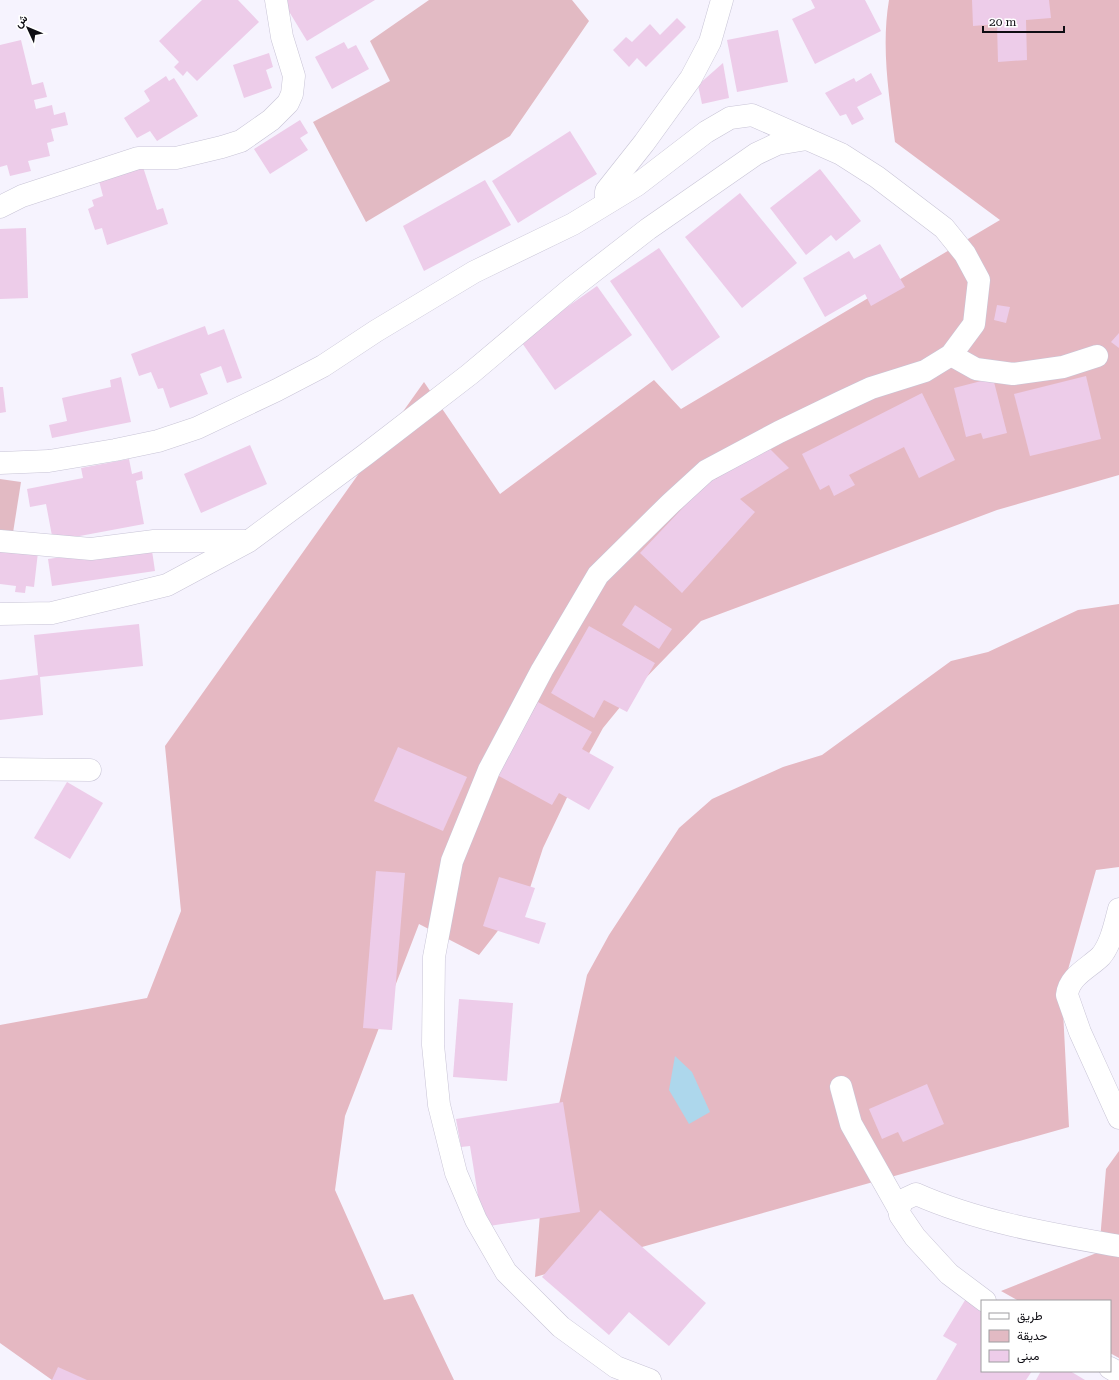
<svg xmlns="http://www.w3.org/2000/svg" width="1119" height="1380" viewBox="0 0 1119 1380" font-family="'Roboto Serif',Vazirmatn,serif">
<style>
.green{fill:#e2bac3}
.forest{fill:#e5b8c2}
.water{fill:#add7ec}
.building{fill:#edcce9}
.lines{fill:none;stroke-linecap:round;stroke-linejoin:round}
.minor-casing{stroke:#c8c4d6;stroke-width:23}
.minor{stroke:#fff;stroke-width:22}
</style>
<rect width="100%" height="100%" fill="#f6f3fe"/>
<g class="green">
<path d="M 429,0 L 572,0 L 589,21 L 510,136 L 366,222 L 313,122 L 390,81 L 370,41 Z"/>
<path d="M 0,479 L 21,482 L 12,539 L 0,537 Z"/>
</g>
<g class="forest">
<path d="M 889,0 L 1119,0 L 1119,475 L 997,510 L 701,621 L 634,690 L 603,728 L 581,768 L 543,848 L 529,891 L 479,955 L 419,924 L 345,1116 L 335,1190 L 384,1300 L 413,1294 L 454,1380 L 52,1380 L 0,1343 L 0,1025 L 147,998 L 181,911 L 165,746 L 424,382 L 500,494 L 654,380 L 681,409 L 1000,220 L 895,142 C 889,95 881,47 889,0 Z"/>
<path d="M 1119,604 L 1119,867 L 1096,870 L 1062,991 L 1069,1127 L 535,1277 L 544,1163 L 555,1123 L 587,975 L 609,935 L 679,828 L 712,799 L 783,767 L 822,755 L 951,661 L 988,652 L 1078,610 Z"/>
<path d="M 1119,1151 L 1119,1358 L 1110,1353 L 1110,1301 L 1019,1301 L 1001,1291 L 1099,1252 L 1106,1169 Z"/>
</g>
<path class="water" d="M 675,1056 L 692,1072 L 710,1112 L 689,1124 L 669,1090 Z"/>
<g class="building">
<path d="M 202,0 L 238,0 L 259,22 L 197,81 L 187,71 L 183,76 L 174,67 L 179,62 L 159,41 Z"/>
<path d="M 282,0 L 375,0 L 307,41 Z"/>
<path d="M 811,0 L 865,0 L 881,31 L 815,64 L 792,19 L 815,8 Z"/>
<path d="M 972,0 L 1049,0 L 1051,18 L 1026,20 L 1027,60 L 998,62 L 997,24 L 973,26 Z"/>
<path d="M 677,18 L 686,27 L 646,67 L 637,58 L 629,67 L 613,50 L 626,37 L 632,42 L 650,24 L 660,35 Z"/>
<path d="M 778,30 L 788,82 L 737,92 L 727,40 Z"/>
<path d="M 21,40 L 32,85 L 43,82 L 47,97 L 34,100 L 36,109 L 52,105 L 54,115 L 65,112 L 68,125 L 51,129 L 54,141 L 47,143 L 50,156 L 28,161 L 31,171 L 10,176 L 7,165 L 0,167 L 0,45 Z"/>
<path d="M 344,42 L 348,49 L 356,45 L 369,69 L 332,89 L 315,57 Z"/>
<path d="M 269,53 L 273,67 L 266,70 L 272,88 L 244,98 L 233,65 Z"/>
<path d="M 723,63 L 729,98 L 702,104 L 698,85 Z"/>
<path d="M 871,73 L 882,94 L 857,107 L 864,119 L 852,125 L 846,114 L 840,116 L 825,93 L 854,78 L 856,82 Z"/>
<path d="M 166,76 L 169,81 L 174,78 L 198,116 L 157,141 L 150,131 L 137,138 L 124,118 L 150,101 L 144,91 Z"/>
<path d="M 300,120 L 308,133 L 300,138 L 308,150 L 270,174 L 254,149 Z"/>
<path d="M 570,131 L 597,174 L 518,223 L 492,181 Z"/>
<path d="M 143,167 L 157,210 L 163,208 L 168,224 L 107,245 L 102,228 L 95,230 L 88,209 L 94,206 L 92,200 L 103,196 L 99,181 Z"/>
<path d="M 820,169 L 861,221 L 836,241 L 831,235 L 806,255 L 770,208 Z"/>
<path d="M 485,180 L 511,225 L 424,271 L 403,226 Z"/>
<path d="M 740,193 L 797,263 L 742,308 L 685,237 Z"/>
<path d="M 26,228 L 28,298 L 0,299 L 0,229 Z"/>
<path d="M 880,244 L 905,287 L 871,306 L 865,294 L 825,317 L 803,278 L 849,251 L 854,259 Z"/>
<path d="M 659,248 L 720,337 L 672,371 L 610,281 Z"/>
<path d="M 597,286 L 632,335 L 555,390 L 520,340 Z"/>
<path d="M 997,305 L 1010,307 L 1006,323 L 994,320 Z"/>
<path d="M 205,326 L 208,335 L 224,329 L 242,378 L 227,383 L 221,366 L 200,374 L 208,394 L 170,408 L 163,388 L 158,389 L 151,372 L 139,376 L 131,354 Z"/>
<path d="M 1119,333 L 1119,348 L 1111,342 Z"/>
<path d="M 1086,376 L 1101,439 L 1030,456 L 1014,394 Z"/>
<path d="M 121,377 L 131,422 L 52,438 L 49,425 L 67,421 L 62,398 L 111,387 L 110,380 Z"/>
<path d="M 993,378 L 1007,433 L 983,439 L 981,433 L 966,437 L 954,388 Z"/>
<path d="M 0,387 L 3,387 L 6,412 L 0,413 Z"/>
<path d="M 922,393 L 955,460 L 919,478 L 904,447 L 849,475 L 855,485 L 834,496 L 829,485 L 820,490 L 802,454 Z"/>
<path d="M 765,444 L 789,468 L 740,499 L 755,512 L 682,593 L 640,553 L 713,476 L 716,479 Z"/>
<path d="M 250,445 L 267,484 L 201,513 L 184,474 Z"/>
<path d="M 129,459 L 132,474 L 142,471 L 143,479 L 136,481 L 144,524 L 53,541 L 46,504 L 30,507 L 27,489 L 83,478 L 81,468 Z"/>
<path d="M 151,544 L 155,571 L 52,586 L 48,559 Z"/>
<path d="M 0,548 L 38,552 L 34,587 L 26,586 L 25,593 L 15,592 L 16,586 L 0,584 Z"/>
<path d="M 635,605 L 672,629 L 659,649 L 622,625 Z"/>
<path d="M 139,624 L 143,666 L 40,677 L 43,715 L 0,720 L 0,680 L 38,675 L 34,635 Z"/>
<path d="M 589,626 L 655,663 L 627,712 L 604,700 L 594,718 L 551,693 Z"/>
<path d="M 538,702 L 592,732 L 582,749 L 614,767 L 589,810 L 559,793 L 552,805 L 497,775 Z"/>
<path d="M 398,747 L 467,777 L 443,831 L 374,801 Z"/>
<path d="M 67,782 L 103,803 L 70,859 L 34,838 Z"/>
<path d="M 376,871 L 405,873 L 392,1030 L 363,1028 Z"/>
<path d="M 499,877 L 535,888 L 525,917 L 546,923 L 539,944 L 483,926 Z"/>
<path d="M 459,999 L 513,1003 L 507,1081 L 453,1077 Z"/>
<path d="M 927,1084 L 944,1124 L 903,1142 L 898,1132 L 882,1139 L 869,1109 Z"/>
<path d="M 563,1102 L 580,1212 L 483,1227 L 470,1146 L 461,1147 L 456,1119 Z"/>
<path d="M 600,1210 L 706,1303 L 669,1346 L 629,1312 L 609,1335 L 542,1277 Z"/>
<path d="M 967,1297 L 982,1306 L 982,1371 L 1032,1371 L 1026,1380 L 936,1380 L 957,1344 L 943,1336 Z"/>
<path d="M 58,1367 L 87,1380 L 52,1380 Z"/>
<path d="M 1041,1371 L 1070,1371 L 1085,1380 L 1036,1380 Z"/>
</g>
<g class="lines">
<defs>
<g id="minor">
<path d="M 606,203 L 606,191 L 644,143 L 691,78 L 710,42 L 722,0"/>
<path d="M 0,207 L 22,196 L 138,158 L 176,158 L 222,147 L 241,141 L 271,120 L 288,103 L 292,94 L 294,76 L 282,37 L 276,0"/>
<path d="M 951,355 L 976,369 L 1013,374 L 1063,367 L 1097,356"/>
<path d="M 0,463 L 49,461 L 115,450 L 158,441 L 197,428 L 277,390 L 323,366 L 376,331 L 474,272 L 573,224 L 637,185 L 706,132 L 730,118 L 752,115 L 807,139"/>
<path d="M 0,541 L 91,549 L 154,541 L 246,541"/>
<path d="M 0,614 L 52,613 L 167,585 L 249,541 L 365,455 L 470,374 L 572,288 L 648,229 L 756,154 L 777,144 L 807,139 L 841,154 L 877,177 L 944,228 L 965,254 L 979,280 L 974,324 L 951,355 L 925,371 L 871,388 L 841,402 L 779,432 L 706,471 L 671,503 L 598,575 L 542,670 L 489,770 L 452,861 L 434,957 L 433,1045 L 439,1105 L 456,1173 L 476,1220 L 506,1272 L 561,1327 L 616,1367 L 650,1380"/>
<path d="M 0,769 L 90,770"/>
<path d="M 1119,909 C 1115,924 1111,944 1101,956 C 1089,968 1069,976 1067,995 L 1080,1032 L 1119,1118"/>
<path d="M 841,1087 L 851,1124 L 899,1209"/>
<path d="M 985,1301 L 949,1274 L 915,1237 L 900,1215 L 899,1209 L 903,1200 L 916,1194 C 979,1222 1051,1234 1119,1246"/>
<path d="M 1110,1368 L 1119,1373"/>
</g>
</defs>
<use href="#minor" class="minor-casing"/>
<use href="#minor" class="minor"/>
</g>
<rect x="981" y="1300" width="130" height="72" fill="#ffffff" stroke="#9f9ea1"/>
<rect x="989" y="1313" width="20" height="6" fill="#ffffff" stroke="#9f9ea1"/>
<text x="1017" y="1320" font-size="12" fill="#0e0d13">طريق</text>
<rect x="989" y="1330" width="20" height="12" fill="#e2bac3" stroke="#9f9ea1"/>
<text x="1017" y="1340" font-size="12" fill="#0e0d13">حديقة</text>
<rect x="989" y="1350" width="20" height="12" fill="#edcce9" stroke="#9f9ea1"/>
<text x="1017" y="1360" font-size="12" fill="#0e0d13">مبنى</text>
<g transform="translate(28 28) rotate(314)" stroke="#ffffff" stroke-width="3" paint-order="stroke">
<path d="M0-3L7 15L0 10L-7 15Z" fill="#0e0d13"/>
<text y="-6" font-size="11" font-weight="bold" text-anchor="middle" fill="#0e0d13">ش</text>
</g>
<path d="M983 26v6h81v-6" fill="none" stroke="#0e0d13" stroke-width="2"/>
<text x="989" y="26" font-size="12" fill="#0e0d13" stroke="#ffffff" stroke-width="3" paint-order="stroke">20 m</text>
</svg>
